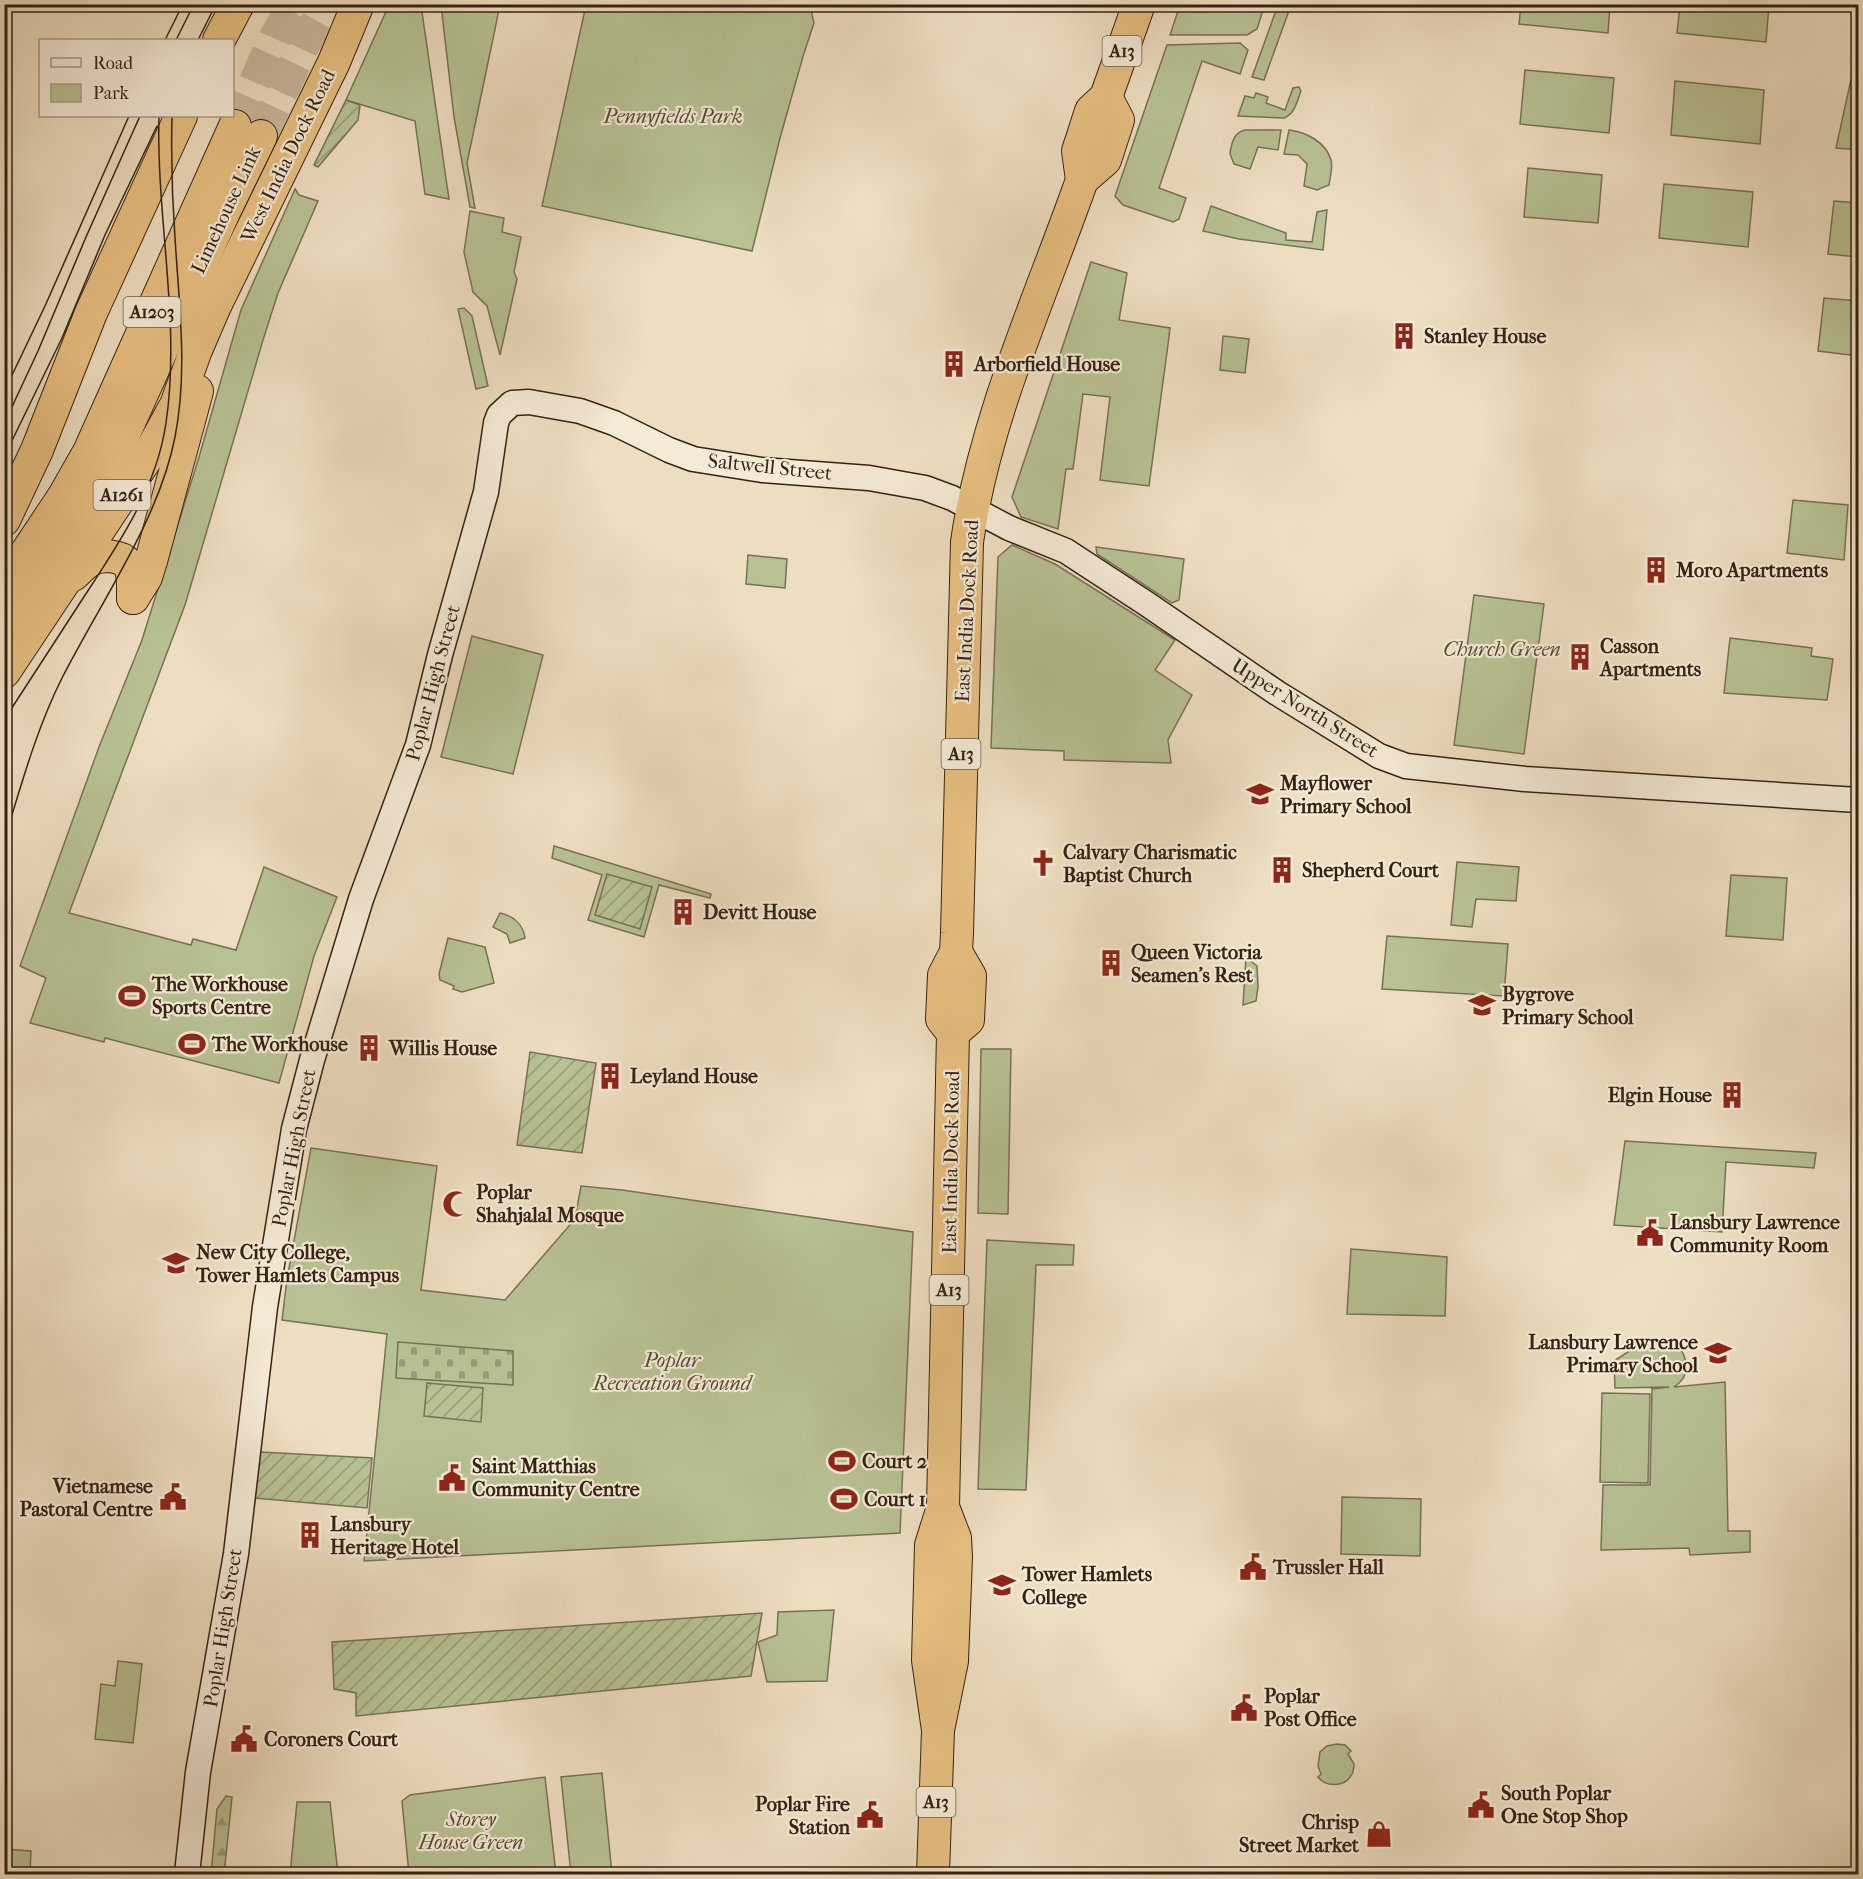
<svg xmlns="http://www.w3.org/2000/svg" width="1863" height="1879" viewBox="0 0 1863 1879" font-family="'IM FELL French Canon',serif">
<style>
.green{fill:#b8c194;stroke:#777254;stroke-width:1.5}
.forest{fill:url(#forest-firs);stroke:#777254;stroke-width:1.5}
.cemetery{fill:url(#cemetery-stones);stroke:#777254;stroke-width:1.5}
.garden{fill:url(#garden-furrows);stroke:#777254;stroke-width:1.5}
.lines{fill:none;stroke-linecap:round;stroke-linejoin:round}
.highway-tunnel{stroke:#c9b89e;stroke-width:32;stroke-dasharray:32 16;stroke-linecap:butt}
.secondary-casing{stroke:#362213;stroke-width:27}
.highway-casing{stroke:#362213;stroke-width:34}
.secondary{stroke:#f4ead7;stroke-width:24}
.highway{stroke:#e7bf80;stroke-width:32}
.tram{stroke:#362213;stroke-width:1.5}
.labels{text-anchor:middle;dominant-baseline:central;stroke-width:4.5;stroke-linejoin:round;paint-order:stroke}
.shield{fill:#f4ead7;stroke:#6f5e4e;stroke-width:1.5}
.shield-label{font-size:18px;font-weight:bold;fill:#362213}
.park-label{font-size:20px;font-style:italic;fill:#564a33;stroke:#f4ead7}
.street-label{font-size:20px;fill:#362213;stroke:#f4ead7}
.poi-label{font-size:20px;font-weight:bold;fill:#362213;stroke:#f4ead7;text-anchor:start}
</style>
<defs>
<pattern id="forest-firs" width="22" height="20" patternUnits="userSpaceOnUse" patternTransform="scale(1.5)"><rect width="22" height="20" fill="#b8c194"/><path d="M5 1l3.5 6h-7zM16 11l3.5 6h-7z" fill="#969c78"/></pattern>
<pattern id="cemetery-stones" width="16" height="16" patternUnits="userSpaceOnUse" patternTransform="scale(1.5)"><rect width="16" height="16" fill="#b8c194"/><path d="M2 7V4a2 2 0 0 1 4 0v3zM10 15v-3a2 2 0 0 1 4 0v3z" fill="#969c78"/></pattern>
<pattern id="garden-furrows" width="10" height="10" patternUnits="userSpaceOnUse" patternTransform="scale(1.5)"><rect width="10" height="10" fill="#b8c194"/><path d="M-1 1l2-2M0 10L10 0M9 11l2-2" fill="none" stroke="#969c78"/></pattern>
</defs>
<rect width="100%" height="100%" fill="#eedec1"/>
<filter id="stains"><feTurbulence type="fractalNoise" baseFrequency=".00333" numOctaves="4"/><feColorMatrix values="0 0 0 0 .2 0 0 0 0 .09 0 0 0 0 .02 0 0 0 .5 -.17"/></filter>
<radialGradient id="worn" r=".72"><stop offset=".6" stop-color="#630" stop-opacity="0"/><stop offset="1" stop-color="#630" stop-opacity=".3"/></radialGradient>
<g class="green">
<path d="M 389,5 L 421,5 L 449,199 L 425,194 L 415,121 L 346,100 Z"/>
<path d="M 441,5 L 500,5 L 467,163 L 475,208 L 470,207 L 454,117 Z"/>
<path d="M 586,5 L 810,5 L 814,23 L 804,53 L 780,138 L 752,251 L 542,206 Z"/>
<path d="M 1180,5 L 1263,4 L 1264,7 L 1257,29 L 1247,35 L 1170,35 Z"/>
<path d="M 1278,5 L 1291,5 L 1264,80 L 1252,77 Z"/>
<path d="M 1521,5 L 1610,5 L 1608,33 L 1519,24 Z"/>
<path d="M 1680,5 L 1769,5 L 1766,42 L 1677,33 Z"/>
<path d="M 1240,43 L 1248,50 L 1240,74 L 1202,61 L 1159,188 L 1186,198 L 1179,219 L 1173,222 L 1123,205 L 1115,196 L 1167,45 Z"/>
<path d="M 1855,61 L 1858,62 L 1858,150 L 1836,148 Z"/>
<path d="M 1525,70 L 1614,78 L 1609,133 L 1520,124 Z"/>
<path d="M 1675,81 L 1764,90 L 1760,144 L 1671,135 Z"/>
<path d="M 1299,87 L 1301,91 C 1297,101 1295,114 1284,118 L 1238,116 L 1245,96 L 1254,98 L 1256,93 L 1268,97 L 1266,103 L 1285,110 L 1293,88 Z"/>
<path d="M 1245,130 L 1281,130 L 1278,150 L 1258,147 L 1250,169 L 1234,164 L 1230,154 C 1231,144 1234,132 1245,130 Z"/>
<path d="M 1289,130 C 1306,132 1326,142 1331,160 C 1333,167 1330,178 1329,185 L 1317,190 L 1304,186 L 1307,164 L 1298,155 L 1284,154 Z"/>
<path d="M 1528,168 L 1602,175 L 1598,223 L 1524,217 Z"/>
<path d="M 1664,184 L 1753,192 L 1748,247 L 1659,238 Z"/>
<path d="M 295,189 L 299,195 L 318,201 L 278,293 L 263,340 L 185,605 L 69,913 L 191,945 L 193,939 L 236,950 L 264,867 L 337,897 L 314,956 L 279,1083 L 105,1038 L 104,1042 L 30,1023 L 46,978 L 20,966 L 99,747 L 142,640 L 199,457 L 241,310 Z"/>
<path d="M 1834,201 L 1858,203 L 1858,257 L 1828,254 Z"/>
<path d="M 1211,206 L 1286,233 L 1286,240 L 1312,242 L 1317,212 L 1327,210 L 1323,250 L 1239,239 L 1203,231 Z"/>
<path d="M 470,211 L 504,218 L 502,232 L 521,237 L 514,272 L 517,279 L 500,355 L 487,306 L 473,292 L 464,252 Z"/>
<path d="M 1091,262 L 1127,273 L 1119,320 L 1170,328 L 1169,337 L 1149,486 L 1100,480 L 1110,397 L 1083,394 L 1073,469 L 1066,469 L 1058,529 L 1021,517 L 1012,497 Z"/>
<path d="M 1824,298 L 1858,301 L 1858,356 L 1818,351 Z"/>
<path d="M 464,308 L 472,316 L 488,386 L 476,389 L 458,309 Z"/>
<path d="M 1223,336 L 1249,339 L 1245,373 L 1220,370 Z"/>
<path d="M 1793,500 L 1848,505 L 1844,560 L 1787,553 Z"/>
<path d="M 1012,545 L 1055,564 L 1175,640 L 1155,670 L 1192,695 L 1168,740 L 1171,763 L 1064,760 L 1064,751 L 991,748 L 998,557 Z"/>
<path d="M 1096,547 L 1184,559 L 1179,600 L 1172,603 L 1097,554 Z"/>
<path d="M 748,555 L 787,559 L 785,588 L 746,584 Z"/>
<path d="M 1474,595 L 1544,604 L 1524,754 L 1454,745 Z"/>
<path d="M 472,636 L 543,655 L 513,774 L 441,757 Z"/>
<path d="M 1730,638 L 1812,648 L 1811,656 L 1833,659 L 1827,700 L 1724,693 Z"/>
<path d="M 554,846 L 711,894 L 710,898 L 659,885 L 644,937 L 588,920 L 602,875 L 552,858 Z"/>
<path d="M 1457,862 L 1519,867 L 1516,901 L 1476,899 L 1472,927 L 1451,925 Z"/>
<path d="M 1731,875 L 1787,878 L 1783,940 L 1726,936 Z"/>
<path d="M 500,913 C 514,916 523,925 525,938 L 510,943 L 507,934 L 493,927 Z"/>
<path d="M 1387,936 L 1508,944 L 1504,996 L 1382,989 Z"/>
<path d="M 448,938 L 485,947 L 494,983 L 462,992 L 453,989 L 454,986 L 440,980 L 439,974 Z"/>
<path d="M 1246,957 L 1257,966 L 1258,987 L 1256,1001 L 1243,1005 Z"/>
<path d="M 981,1049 L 1011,1049 L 1008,1214 L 978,1213 Z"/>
<path d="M 1625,1141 L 1816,1153 L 1814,1168 L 1726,1162 L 1722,1232 L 1614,1225 Z"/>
<path d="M 311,1148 L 437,1166 L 421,1290 L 505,1300 L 575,1219 L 581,1186 L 622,1190 L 913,1232 L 900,1533 L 364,1561 L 387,1334 L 282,1320 L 287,1279 Z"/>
<path d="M 987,1240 L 1074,1245 L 1073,1265 L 1036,1265 L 1026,1490 L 978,1489 Z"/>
<path d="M 1351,1249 L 1447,1257 L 1445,1316 L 1347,1314 Z"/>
<path d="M 1643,1342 L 1677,1343 C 1688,1359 1692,1375 1674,1387 L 1725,1382 L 1728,1531 L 1750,1531 L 1750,1552 L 1690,1555 L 1689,1548 L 1601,1550 L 1603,1485 L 1650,1485 L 1652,1389 L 1669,1387 L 1615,1388 L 1614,1361 Z"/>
<path d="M 1602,1393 L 1650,1394 L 1648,1483 L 1600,1482 Z"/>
<path d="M 1342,1497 L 1421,1499 L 1420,1556 L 1341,1554 Z"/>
<path d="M 834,1610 L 827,1681 L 767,1682 L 758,1642 L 777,1635 L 778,1612 Z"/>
<path d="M 118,1661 L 142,1664 L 133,1743 L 95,1739 L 101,1684 L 115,1686 Z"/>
<path d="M 1337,1744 L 1345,1745 L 1351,1751 L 1348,1754 L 1354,1764 C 1354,1765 1353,1774 1352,1774 C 1346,1787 1326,1788 1318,1777 L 1321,1774 L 1318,1766 L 1320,1752 L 1327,1746 Z"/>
<path d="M 602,1773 L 612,1874 L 571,1874 L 561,1777 Z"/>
<path d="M 545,1777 L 556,1874 L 409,1874 L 402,1801 L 410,1795 Z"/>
<path d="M 297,1802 L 330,1802 L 338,1874 L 290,1874 Z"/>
<path d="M 5,1849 L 31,1851 L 30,1874 L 5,1874 Z"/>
</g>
<path class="forest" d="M 226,1796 L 232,1797 L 224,1874 L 211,1874 L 217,1809 Z"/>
<path class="cemetery" d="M 398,1342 L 513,1351 L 513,1385 L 396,1378 Z"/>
<g class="garden">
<path d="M 346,100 L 360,105 L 358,120 L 318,167 L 314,165 Z"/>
<path d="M 607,874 L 652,887 L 640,929 L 595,915 Z"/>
<path d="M 530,1052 L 596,1063 L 582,1153 L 517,1145 Z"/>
<path d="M 427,1383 L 483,1388 L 481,1422 L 424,1416 Z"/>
<path d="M 260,1452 L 372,1458 L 367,1508 L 254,1498 Z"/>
<path d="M 762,1613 L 751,1676 L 356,1716 L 356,1693 L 334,1689 L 332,1642 Z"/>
</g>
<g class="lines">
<g class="highway-tunnel">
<path d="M 235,126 L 275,37 L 294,4"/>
<path d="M 261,136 L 303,47 L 327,4"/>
</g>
<defs>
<path id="secondary" d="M 187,1874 L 198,1772 L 236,1554 L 265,1307 L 294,1129 L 312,1060 L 361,899 L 418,745 L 440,655 L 486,492 L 496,423 L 499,415 L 512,403 L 529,402 L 580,411 L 614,423 L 669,450 L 693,459 L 762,470 L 869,478 L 925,488 L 952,498 L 1009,528 L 1066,551 L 1147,604 L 1277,693 L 1379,756 L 1406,766 L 1525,779 L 1858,800"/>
<g id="highway">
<path d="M 219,40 L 238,4"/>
<path d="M 1082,180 L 1105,160 L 1118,120 L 1106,97"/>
<path d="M 4,520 L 37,450 L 91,313 L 181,116"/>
<path d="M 73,575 C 78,571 84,563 91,560 C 101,554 120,555 128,564 C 134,572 133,589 133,598"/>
<path d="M 4,586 L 64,496 L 89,452 L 235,126"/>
<path d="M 133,598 L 146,577 L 151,561 L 197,391"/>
<path d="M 4,633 L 87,505 L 114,456 L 225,210 L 261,136"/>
<path d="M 4,672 L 148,456 L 176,405 L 196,350 L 215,306 L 334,62 L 358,4"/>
<path d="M 953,1033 L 968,1020 L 970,976 L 956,952"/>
<path d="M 938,1730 L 928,1660 L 931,1545 L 943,1507 L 953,1033 L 942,1019 L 944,975 L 956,952 L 957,933 L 967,542 C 985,417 1040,299 1082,180 L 1078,151 L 1082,139 L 1091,111 L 1106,97 L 1139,4"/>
<path d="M 933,1874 L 938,1730 L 952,1661 L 956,1557 L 955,1538 L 943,1507"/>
</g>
</defs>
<use href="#secondary" class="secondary-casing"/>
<use href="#highway" class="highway-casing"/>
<use href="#secondary" class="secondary"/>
<use href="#highway" class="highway"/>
<g class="tram">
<path d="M 165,40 L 183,4"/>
<path d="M 176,40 L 194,4"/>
<path d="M 198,40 L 216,4"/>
<path d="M 4,392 L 45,306 L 129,116"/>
<path d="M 4,424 L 38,351 L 86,237 L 140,116"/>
<path d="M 4,457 L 62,338 L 105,235 L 157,126"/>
<path d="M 4,720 C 29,682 53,644 78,606 C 115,549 156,492 166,423 C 181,322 156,218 159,116"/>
<path d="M 4,841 C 21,786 36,730 62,678 C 100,603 159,520 175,437 C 188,371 179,304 175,238 C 172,197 171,156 172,116"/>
</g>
</g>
<defs>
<symbol id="building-bare" viewBox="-9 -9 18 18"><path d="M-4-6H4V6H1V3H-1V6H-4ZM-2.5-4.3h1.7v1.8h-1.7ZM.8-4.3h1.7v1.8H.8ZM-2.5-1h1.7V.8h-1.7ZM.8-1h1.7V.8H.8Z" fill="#8f2418" stroke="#f4ead7" stroke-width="2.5" paint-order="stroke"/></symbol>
<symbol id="school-bare" viewBox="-9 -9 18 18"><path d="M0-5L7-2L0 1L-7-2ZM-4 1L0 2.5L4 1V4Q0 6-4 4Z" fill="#8f2418" stroke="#f4ead7" stroke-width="2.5" paint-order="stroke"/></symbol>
<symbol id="church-bare" viewBox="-9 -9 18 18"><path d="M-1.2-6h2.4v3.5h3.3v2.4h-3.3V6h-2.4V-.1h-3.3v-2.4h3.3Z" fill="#8f2418" stroke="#f4ead7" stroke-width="2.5" paint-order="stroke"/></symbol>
<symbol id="stadium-bare" viewBox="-9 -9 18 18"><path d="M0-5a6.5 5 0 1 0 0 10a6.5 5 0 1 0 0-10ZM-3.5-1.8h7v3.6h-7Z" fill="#8f2418" stroke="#f4ead7" stroke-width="2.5" paint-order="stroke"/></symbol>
<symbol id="mosque-bare" viewBox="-9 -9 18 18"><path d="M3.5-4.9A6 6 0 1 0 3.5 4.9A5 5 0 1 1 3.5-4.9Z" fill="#8f2418" stroke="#f4ead7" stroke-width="2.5" paint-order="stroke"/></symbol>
<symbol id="civic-bare" viewBox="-9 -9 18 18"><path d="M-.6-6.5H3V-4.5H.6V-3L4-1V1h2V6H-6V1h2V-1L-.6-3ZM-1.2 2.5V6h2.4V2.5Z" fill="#8f2418" stroke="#f4ead7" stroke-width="2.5" paint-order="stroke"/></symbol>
<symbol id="university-bare" viewBox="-9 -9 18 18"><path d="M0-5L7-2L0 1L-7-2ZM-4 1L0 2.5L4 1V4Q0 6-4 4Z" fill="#8f2418" stroke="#f4ead7" stroke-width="2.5" paint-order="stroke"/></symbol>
<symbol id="shop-bare" viewBox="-9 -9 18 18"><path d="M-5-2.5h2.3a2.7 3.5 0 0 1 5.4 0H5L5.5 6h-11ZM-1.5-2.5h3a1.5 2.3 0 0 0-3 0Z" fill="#8f2418" stroke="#f4ead7" stroke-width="2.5" paint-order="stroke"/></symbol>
</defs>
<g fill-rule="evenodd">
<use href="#building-bare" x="1385" y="317" width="38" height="38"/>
<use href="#building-bare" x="935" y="345" width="38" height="38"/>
<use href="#building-bare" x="1637" y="551" width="38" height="38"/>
<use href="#building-bare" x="1561" y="638" width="38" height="38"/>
<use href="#school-bare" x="1241" y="775" width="38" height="38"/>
<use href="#church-bare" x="1024" y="844" width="38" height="38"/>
<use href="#building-bare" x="1263" y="851" width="38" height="38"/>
<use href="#building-bare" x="664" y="893" width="38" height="38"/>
<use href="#building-bare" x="1092" y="944" width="38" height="38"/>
<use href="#stadium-bare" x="113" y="977" width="38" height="38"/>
<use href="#school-bare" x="1463" y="986" width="38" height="38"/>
<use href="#stadium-bare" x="173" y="1025" width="38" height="38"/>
<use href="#building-bare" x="350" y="1029" width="38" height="38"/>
<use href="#building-bare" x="591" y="1057" width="38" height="38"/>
<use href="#building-bare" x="1713" y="1076" width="38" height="38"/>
<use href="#mosque-bare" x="437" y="1185" width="38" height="38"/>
<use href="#civic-bare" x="1631" y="1214" width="38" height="38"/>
<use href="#university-bare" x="157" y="1244" width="38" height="38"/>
<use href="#school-bare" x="1699" y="1334" width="38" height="38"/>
<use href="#stadium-bare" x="823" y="1442" width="38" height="38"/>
<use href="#civic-bare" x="433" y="1459" width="38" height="38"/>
<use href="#civic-bare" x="154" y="1478" width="38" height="38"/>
<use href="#stadium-bare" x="825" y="1480" width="38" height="38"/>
<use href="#building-bare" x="291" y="1516" width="38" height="38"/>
<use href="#civic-bare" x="1234" y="1548" width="38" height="38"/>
<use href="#university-bare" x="983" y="1566" width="38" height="38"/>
<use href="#civic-bare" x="1225" y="1689" width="38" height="38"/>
<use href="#civic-bare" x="225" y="1720" width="38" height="38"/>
<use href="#civic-bare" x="1462" y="1786" width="38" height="38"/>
<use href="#civic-bare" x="851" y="1796" width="38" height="38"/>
<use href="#shop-bare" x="1360" y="1815" width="38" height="38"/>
</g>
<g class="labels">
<g class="shield">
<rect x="1102.5" y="36" width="39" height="30" rx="4.5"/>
<rect x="123.5" y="297" width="57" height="30" rx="4.5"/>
<rect x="93.5" y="480" width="57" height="30" rx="4.5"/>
<rect x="941.5" y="739" width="39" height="30" rx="4.5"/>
<rect x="929.5" y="1275" width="39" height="30" rx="4.5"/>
<rect x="916.5" y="1787" width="39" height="30" rx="4.5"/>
</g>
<g class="shield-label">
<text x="1122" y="51">A13</text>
<text x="152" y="312">A1203</text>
<text x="122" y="495">A1261</text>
<text x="961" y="754">A13</text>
<text x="949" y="1290">A13</text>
<text x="936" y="1802">A13</text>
</g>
<g class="park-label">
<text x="673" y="116">Pennyfields Park</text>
<text x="1502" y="649">Church Green</text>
<text x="672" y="1360">Poplar<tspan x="672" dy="23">Recreation Ground</tspan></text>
<text x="471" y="1819">Storey<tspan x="471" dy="23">House Green</tspan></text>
</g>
<g class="street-label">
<text transform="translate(288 156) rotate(-64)">West India Dock Road</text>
<text transform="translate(226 210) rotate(-65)">Limehouse Link</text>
<text transform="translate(770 467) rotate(6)">Saltwell Street</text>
<text transform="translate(967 611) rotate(-87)">East India Dock Road</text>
<text transform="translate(433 683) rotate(-75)">Poplar High Street</text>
<text transform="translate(1305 708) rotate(32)">Upper North Street</text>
<text transform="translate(294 1148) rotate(-79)">Poplar High Street</text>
<text transform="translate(951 1162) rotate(-89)">East India Dock Road</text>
<text transform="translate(223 1628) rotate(-81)">Poplar High Street</text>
</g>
<g class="poi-label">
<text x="1424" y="336">Stanley House</text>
<text x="974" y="364">Arborfield House</text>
<text x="1676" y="570">Moro Apartments</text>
<text x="1600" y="646">Casson<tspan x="1600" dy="23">Apartments</tspan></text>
<text x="1280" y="783">Mayflower<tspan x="1280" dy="23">Primary School</tspan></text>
<text x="1063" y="852">Calvary Charismatic<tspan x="1063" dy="23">Baptist Church</tspan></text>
<text x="1302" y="870">Shepherd Court</text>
<text x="703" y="912">Devitt House</text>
<text x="1131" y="952">Queen Victoria<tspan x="1131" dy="23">Seamen's Rest</tspan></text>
<text x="152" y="984">The Workhouse<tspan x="152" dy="23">Sports Centre</tspan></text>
<text x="1502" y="994">Bygrove<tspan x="1502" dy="23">Primary School</tspan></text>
<text x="212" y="1044">The Workhouse</text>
<text x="389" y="1048">Willis House</text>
<text x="630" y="1076">Leyland House</text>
<text x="1712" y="1095" text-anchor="end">Elgin House</text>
<text x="476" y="1192">Poplar<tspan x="476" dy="23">Shahjalal Mosque</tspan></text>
<text x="1670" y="1222">Lansbury Lawrence<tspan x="1670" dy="23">Community Room</tspan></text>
<text x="196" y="1252">New City College,<tspan x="196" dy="23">Tower Hamlets Campus</tspan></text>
<text x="1698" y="1342" text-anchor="end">Lansbury Lawrence<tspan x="1698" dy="23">Primary School</tspan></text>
<text x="862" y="1461">Court 2</text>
<text x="472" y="1466">Saint Matthias<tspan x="472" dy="23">Community Centre</tspan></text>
<text x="153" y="1486" text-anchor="end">Vietnamese<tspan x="153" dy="23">Pastoral Centre</tspan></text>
<text x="864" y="1499">Court 1</text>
<text x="330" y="1524">Lansbury<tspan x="330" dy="23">Heritage Hotel</tspan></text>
<text x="1273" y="1567">Trussler Hall</text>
<text x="1022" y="1574">Tower Hamlets<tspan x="1022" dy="23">College</tspan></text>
<text x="1264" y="1696">Poplar<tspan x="1264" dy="23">Post Office</tspan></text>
<text x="264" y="1739">Coroners Court</text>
<text x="1501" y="1793">South Poplar<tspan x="1501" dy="23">One Stop Shop</tspan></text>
<text x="850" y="1804" text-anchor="end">Poplar Fire<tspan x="850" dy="23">Station</tspan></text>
<text x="1359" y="1822" text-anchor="end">Chrisp<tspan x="1359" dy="23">Street Market</tspan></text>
</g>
</g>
<rect width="1863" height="1879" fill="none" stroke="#eedec1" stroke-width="24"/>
<rect x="6" y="6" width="1851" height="1867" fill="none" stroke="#362213" stroke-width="3"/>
<rect x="12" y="12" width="1839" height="1855" fill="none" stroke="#362213" stroke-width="1.5"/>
<rect x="39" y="39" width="195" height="78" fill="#f4ead7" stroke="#a89a89" stroke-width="1.5"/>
<rect x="51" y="58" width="30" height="9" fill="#f4ead7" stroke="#a89a89" stroke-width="1.5"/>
<text x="93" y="69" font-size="18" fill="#362213">Road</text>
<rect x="51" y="84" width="30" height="18" fill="#b8c194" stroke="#a89a89" stroke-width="1.5"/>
<text x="93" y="99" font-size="18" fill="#362213">Park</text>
<rect width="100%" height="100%" filter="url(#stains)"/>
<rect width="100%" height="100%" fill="url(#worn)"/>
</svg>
